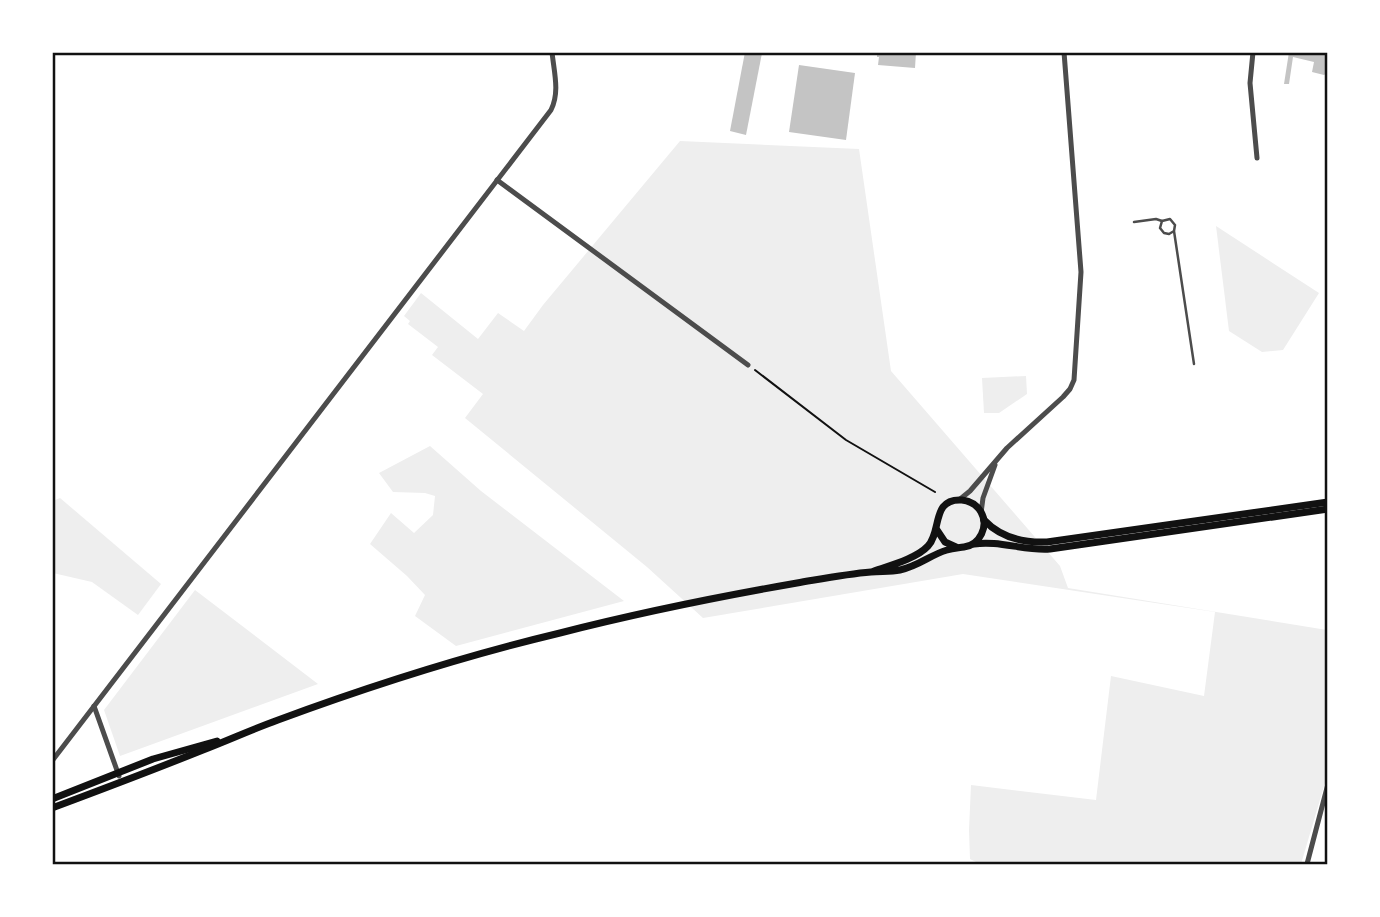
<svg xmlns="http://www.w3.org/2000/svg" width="1380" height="917" viewBox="0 0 1380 917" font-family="'DM Sans',sans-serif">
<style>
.green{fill:#eee}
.building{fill:#c4c4c4}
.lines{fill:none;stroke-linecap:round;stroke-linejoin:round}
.path{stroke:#111;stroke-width:2}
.service{stroke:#4c4c4c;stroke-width:2.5}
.minor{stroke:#4c4c4c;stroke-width:5}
.secondary{stroke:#111;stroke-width:7}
.neatline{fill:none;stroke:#111;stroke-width:2.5}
</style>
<rect width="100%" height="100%" fill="#fff"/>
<g class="green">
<path d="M 680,141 L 859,149 L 891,371 L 1060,566 L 1068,588 L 1327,630 L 1327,776 L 1301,864 L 980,864 L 970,859 L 969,830 L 971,785 L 1096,800 L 1111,676 L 1204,696 L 1215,612 L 963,574 L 703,618 L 647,567 L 465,418 L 483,394 L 432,355 L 438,347 L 408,324 L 410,321 L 404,316 L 421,293 L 478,339 L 498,313 L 524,331 L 543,305 Z"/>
<path d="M 1216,226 L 1319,293 L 1283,350 L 1262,352 L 1229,331 Z"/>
<path d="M 1026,376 L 1027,394 L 999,413 L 984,413 L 982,378 Z"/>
<path d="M 430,446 L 481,491 L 624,601 L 456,646 L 415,616 L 425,595 L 407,576 L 370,544 L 391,513 L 414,533 L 433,515 L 435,496 L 425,493 L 393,492 L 379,473 Z"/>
<path d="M 60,498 L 161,584 L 138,615 L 92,582 L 53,573 L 53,501 Z"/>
<path d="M 195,590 L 318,684 L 120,756 L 104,710 Z"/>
</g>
<g class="building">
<path d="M 745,52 L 762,53 L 746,135 L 730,131 Z"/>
<path d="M 877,52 L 916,52 L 915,68 L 878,65 L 879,57 L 877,57 Z"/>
<path d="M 1289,52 L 1328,52 L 1327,73 L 1324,75 L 1312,72 L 1314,62 L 1293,57 L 1289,84 L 1284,84 Z"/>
<path d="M 799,65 L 855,73 L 846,140 L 789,132 Z"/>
</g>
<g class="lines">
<path class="path" d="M 755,370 L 846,440 L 935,492"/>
<g class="service">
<path d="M 1134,222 L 1156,219 L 1162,221"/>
<path d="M 1174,231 L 1169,234 L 1164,233 L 1160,228 L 1162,221 L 1170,219 L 1175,225 L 1174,231 L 1194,364"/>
</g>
<g class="minor">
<path d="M 1253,52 L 1250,83 L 1257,158"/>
<path d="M 497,180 L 748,365"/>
<path d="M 959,500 L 970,491 L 1007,448 L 1063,397 L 1070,389 L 1074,380 L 1081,272 L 1064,52"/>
<path d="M 981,513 L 983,498 L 995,465"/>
<path d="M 94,706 L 119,776"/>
<path d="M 52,761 L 551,110 C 560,92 554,72 552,52"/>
<path d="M 1307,864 L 1328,784"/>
</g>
<g class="secondary">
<path d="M 984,520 C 1001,538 1023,543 1047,542 L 1328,502"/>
<path d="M 937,530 L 945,542 L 956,547"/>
<path d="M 974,544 C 999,540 1024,551 1050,549 L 1328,509"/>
<path d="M 52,799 L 153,759 L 217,741"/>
<path d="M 52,808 C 103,789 153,770 203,750 C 229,740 253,729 278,720 C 370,686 464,656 560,633 C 638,613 717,597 797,583 C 821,579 846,574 871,572 C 881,571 890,572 900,570 C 919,566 930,555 947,550 C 953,548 958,548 964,547 C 980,545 989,526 981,512 C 977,505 970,501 962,500 C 931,498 942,531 928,546 C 916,559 888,566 871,572"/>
</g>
</g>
<rect width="1380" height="917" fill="none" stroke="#ffffff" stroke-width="108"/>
<rect x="54" y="54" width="1272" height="809" class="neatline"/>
</svg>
